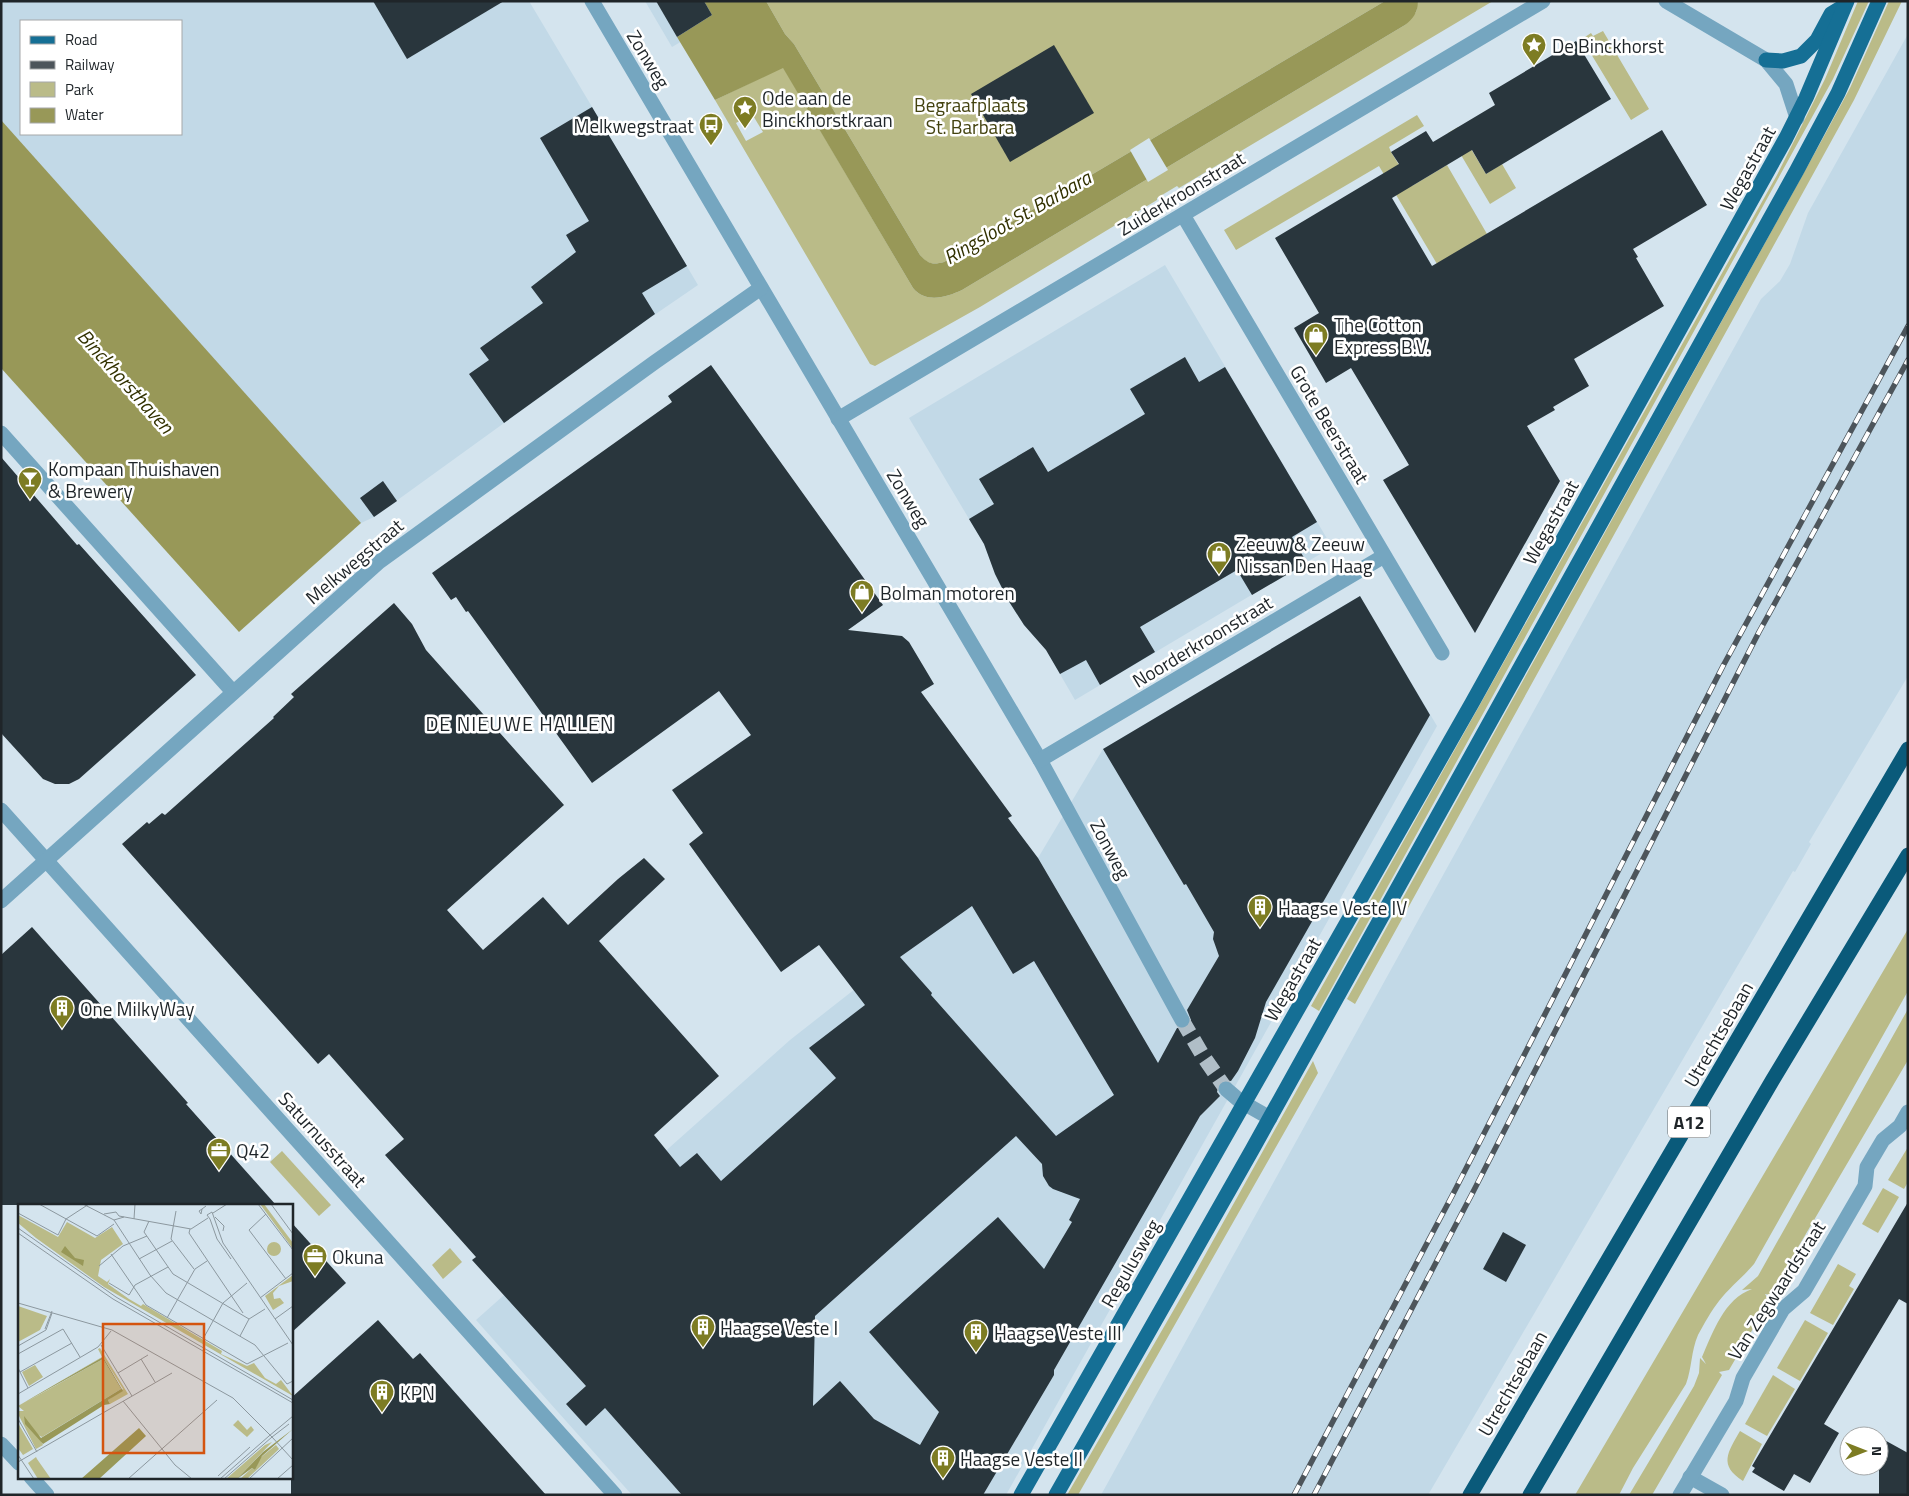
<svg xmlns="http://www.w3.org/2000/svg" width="1909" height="1496" viewBox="0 0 1909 1496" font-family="'Titillium Web',sans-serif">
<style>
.built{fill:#c2d9e7;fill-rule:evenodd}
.green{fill:#babb88;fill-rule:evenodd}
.water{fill:#989858}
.pier{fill:#d4e4ee}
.building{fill:#29363d;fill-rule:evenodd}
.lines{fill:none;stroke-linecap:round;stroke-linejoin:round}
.minor-tunnel{stroke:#b0bec7;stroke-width:15;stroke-dasharray:15 8;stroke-linecap:butt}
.minor{stroke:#75a6c0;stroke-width:15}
.major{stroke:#156f95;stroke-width:15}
.highway{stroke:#0a5a7a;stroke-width:15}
.rail-casing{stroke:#4d555b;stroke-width:5.5}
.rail{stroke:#fff;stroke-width:4;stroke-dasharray:11;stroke-linecap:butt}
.labels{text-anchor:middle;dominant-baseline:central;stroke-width:5;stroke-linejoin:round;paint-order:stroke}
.shield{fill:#fff;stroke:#626669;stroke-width:1}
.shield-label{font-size:18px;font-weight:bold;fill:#1f2529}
.poi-label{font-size:19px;fill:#1f2529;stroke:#fff;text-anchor:start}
.street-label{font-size:19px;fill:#1f2529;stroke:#fff}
.park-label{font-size:19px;fill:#43420f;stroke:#fff}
.water-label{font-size:20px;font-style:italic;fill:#323100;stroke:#fff}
.neighbourhood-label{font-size:20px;letter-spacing:1px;fill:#1f2529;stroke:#fff}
.inset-road{fill:none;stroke:#8c989f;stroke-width:1}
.view{fill:#d4540f;fill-opacity:0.15;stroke:#d4540f;stroke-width:2.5}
.inset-edge{fill:none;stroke:#1f2529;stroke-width:2.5}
</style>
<rect width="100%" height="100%" fill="#d4e4ee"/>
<g class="built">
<path d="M 1,1 L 529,1 L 698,285 L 644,322 L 374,517 L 361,523 L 347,525 L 1,150 ZM 21,21 L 181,21 L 181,134 L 21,134 Z"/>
<path d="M 645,1 L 718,1 L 726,15 L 672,47 Z"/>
<path d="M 1908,34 L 1908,676 L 1809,842 L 1811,844 L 1795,872 L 1793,871 L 1428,1495 L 1101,1495 L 1761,299 L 1780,281 L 1790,264 L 1808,213 Z"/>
<path d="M 1165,265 L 1332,547 L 1075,700 L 1046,650 L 1024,625 L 1008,600 L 995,574 L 984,544 L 909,418 Z"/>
<path d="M 1360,596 L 1437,726 L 1006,1495 L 632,1495 L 476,1320 L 790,1040 L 855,989 L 1038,858 L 1103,749 Z"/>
</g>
<g class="green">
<path d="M 766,1 L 1385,1 L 944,262 C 933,265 927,264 920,255 L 794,44 L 785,34 Z"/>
<path d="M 1418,1 L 1493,1 L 1179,188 L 1177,186 L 1157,198 L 1157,200 L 980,307 L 875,366 L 870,364 L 715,100 L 783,67 L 913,288 C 926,304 947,297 962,290 L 1405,25 L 1416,12 ZM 752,114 L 763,132 L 746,141 L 736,123 Z"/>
<path d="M 1858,1 L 1869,1 L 1833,79 L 1811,119 L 1319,1011 L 1311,1006 L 1777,175 L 1825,79 Z"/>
<path d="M 1889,1 L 1902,1 L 1854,100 L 1355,1004 L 1347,999 L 1823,138 L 1850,88 Z"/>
<path d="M 1603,31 L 1649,109 L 1631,120 L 1582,39 L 1591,33 L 1593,36 Z"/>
<path d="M 1417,115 L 1424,126 L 1389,147 L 1391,152 L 1412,186 L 1447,165 L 1487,234 L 1437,264 L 1379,166 L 1236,250 L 1224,230 Z"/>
<path d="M 1458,127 L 1486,174 L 1502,164 L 1516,188 L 1490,204 L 1448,133 Z"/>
<path d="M 1908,929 L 1908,991 L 1754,1264 C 1743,1277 1729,1288 1719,1301 C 1711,1311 1704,1324 1698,1335 C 1691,1351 1692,1368 1686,1384 L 1633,1468 L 1619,1495 L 1575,1495 Z"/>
<path d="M 1908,1009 L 1908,1060 L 1770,1295 L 1765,1294 L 1769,1301 L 1729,1370 L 1719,1372 L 1722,1375 L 1652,1495 L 1629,1495 L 1694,1386 L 1699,1373 L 1700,1358 L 1706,1364 L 1702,1357 C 1713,1332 1724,1299 1752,1289 L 1742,1290 L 1758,1276 Z"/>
<path d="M 1313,1061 L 1318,1073 L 1078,1495 L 1067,1495 L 1195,1273 Z"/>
<path d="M 1908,1147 L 1908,1182 L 1904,1189 L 1888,1180 Z"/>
<path d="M 282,1151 L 331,1205 L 319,1216 L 270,1162 Z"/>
<path d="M 1883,1188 L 1899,1197 L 1878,1233 L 1862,1224 Z"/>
<path d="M 450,1248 L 462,1262 L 443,1279 L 432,1265 Z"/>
<path d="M 1838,1264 L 1856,1274 L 1849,1286 L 1854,1289 L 1833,1325 L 1810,1313 Z"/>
<path d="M 1805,1320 L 1828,1333 L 1800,1381 L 1777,1368 Z"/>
<path d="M 1773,1375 L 1795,1389 L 1767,1436 L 1745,1424 Z"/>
<path d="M 1740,1431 L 1762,1444 L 1743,1481 C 1718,1465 1728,1452 1740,1431 Z"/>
</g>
<g class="water">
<path d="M 704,1 L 766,1 L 785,34 L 794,44 L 920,255 C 928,264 933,265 944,262 L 1385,1 L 1418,1 C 1418,12 1413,19 1405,25 L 962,290 C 947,297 926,304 913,288 L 783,68 L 715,100 L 677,37 L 712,15 Z"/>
<path d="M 1,120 L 361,523 L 239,632 L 1,368 Z"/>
</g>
<path class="pier" d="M 1149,138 L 1168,170 L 1148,182 L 1130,150 Z"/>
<g class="building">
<path d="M 373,1 L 504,1 L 407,59 Z"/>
<path d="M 656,1 L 704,1 L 712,15 L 677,37 Z"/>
<path d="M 1576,41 L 1611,99 L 1486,174 L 1472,150 L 1392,198 L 1432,266 L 1662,130 L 1707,205 L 1633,249 L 1638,257 L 1636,258 L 1664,306 L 1574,359 L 1589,386 L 1553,407 L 1555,410 L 1527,426 L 1560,481 L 1475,633 L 1383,480 L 1409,465 L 1351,368 L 1326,383 L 1294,328 L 1319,313 L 1275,238 L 1399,164 L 1391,152 L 1426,131 L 1433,142 L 1495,105 L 1489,93 Z"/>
<path d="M 1054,45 L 1094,113 L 1010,162 L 971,94 Z"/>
<path d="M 592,107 L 687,266 L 642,293 L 655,314 L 504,423 L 469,374 L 489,360 L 480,348 L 543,303 L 531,287 L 576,252 L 566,235 L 589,221 L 540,138 Z"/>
<path d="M 1185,357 L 1199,382 L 1225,367 L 1317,522 L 1292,537 L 1307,563 L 1252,595 L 1237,570 L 1140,627 L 1155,652 L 1100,685 L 1086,660 L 1060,674 L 1046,650 L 1024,625 L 1008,600 L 995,574 L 984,544 L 969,519 L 994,504 L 979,479 L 1033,447 L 1048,472 L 1145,414 L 1130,389 Z"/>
<path d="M 711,365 L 883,605 L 848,630 L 902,636 L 909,642 L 934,684 L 921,692 L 1012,816 L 1008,818 L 1038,858 L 1158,1063 L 1177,1028 L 1186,1028 L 1190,1024 L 1191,1020 L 1187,1010 L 1219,956 L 1213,939 L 1214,932 L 1186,884 L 1184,885 L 1103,749 L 1360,596 L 1430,715 L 1266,1002 L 1255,1038 L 1238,1071 L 1231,1081 L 1223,1080 L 1219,1083 L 1217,1092 L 1220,1096 L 1200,1116 L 1054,1370 L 1054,1375 L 983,1495 L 682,1495 L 605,1408 L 586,1426 L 566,1404 L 586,1386 L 472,1260 L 476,1257 L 385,1155 L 404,1139 L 329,1054 L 318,1064 L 122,844 L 147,822 L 149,824 L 162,813 L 165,815 L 274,718 L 273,717 L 294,697 L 291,694 L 394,603 L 412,624 L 426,650 L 564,805 L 447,910 L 483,950 L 543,897 L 568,925 L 618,879 L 644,858 L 665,879 L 599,941 L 719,1076 L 654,1135 L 680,1167 L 697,1153 L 721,1181 L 836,1078 L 809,1048 L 865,1005 L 819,945 L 781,972 L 689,844 L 703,833 L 672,790 L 751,735 L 719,691 L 592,783 L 468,611 L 466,612 L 456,597 L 451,600 L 432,573 L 672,402 L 668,396 ZM 972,906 L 1013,974 L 1034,961 L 1114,1095 L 1056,1136 L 931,995 L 932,993 L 900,957 ZM 1016,1136 L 1042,1164 L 1043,1176 L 1049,1186 L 1053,1189 L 1080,1199 L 1069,1220 L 1072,1222 L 1044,1269 L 998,1217 L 869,1332 L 939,1412 L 920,1445 L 874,1419 L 840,1381 L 813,1406 L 815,1316 Z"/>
<path d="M 1,457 L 77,545 L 79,544 L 196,675 L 79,779 L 69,784 L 55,784 L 43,779 L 1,733 Z"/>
<path d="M 383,481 L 397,501 L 374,517 L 360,498 Z"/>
<path d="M 32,927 L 188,1103 L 186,1104 L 276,1205 L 1,1205 L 1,955 Z"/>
<path d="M 1908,1202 L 1908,1304 L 1899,1299 L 1824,1424 L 1839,1433 L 1810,1483 L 1794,1474 L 1784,1491 L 1752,1472 L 1755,1468 L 1752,1466 Z"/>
<path d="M 291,1222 L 346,1283 L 291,1333 Z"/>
<path d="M 1503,1232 L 1526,1245 L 1506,1282 L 1483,1269 Z"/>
<path d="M 378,1320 L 413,1359 L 420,1353 L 546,1495 L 291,1495 L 291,1398 Z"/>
<path d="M 1879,1437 L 1908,1453 L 1908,1495 L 1879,1495 Z"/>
</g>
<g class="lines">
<path class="minor-tunnel" d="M 1182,1020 L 1203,1056 L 1226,1089"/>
<g class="minor">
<path d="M 592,1 L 1040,760 L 1182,1020"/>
<path d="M 1666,1 L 1766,60 L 1786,84 L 1797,118"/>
<path d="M 1183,215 L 1442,653"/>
<path d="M 838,419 L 1543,1"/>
<path d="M 1,433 L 233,692"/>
<path d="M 1040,760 L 1384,556"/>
<path d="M 1,810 L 615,1495"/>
<path d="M 1,901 L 379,562 L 655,362 L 761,288"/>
<path d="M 1226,1089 L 1240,1101 L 1270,1118"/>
<path d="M 1,1444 L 19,1463"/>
<path d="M 31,1477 L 47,1495"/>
<path d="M 1690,1477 L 1722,1495"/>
<path d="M 1680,1495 L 1736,1401 L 1743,1378 L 1783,1309 L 1804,1291 L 1865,1186 L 1867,1167 L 1883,1140 L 1900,1126 L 1908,1112"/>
</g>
<g class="major">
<path d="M 1766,60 L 1783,61 L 1801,56 L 1817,40 L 1831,14 L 1844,6"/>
<path d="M 1021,1495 L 1472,703 L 1786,138 L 1806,98 L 1847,1"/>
<path d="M 1056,1495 L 1252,1150 L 1797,170 L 1838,93 L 1879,1"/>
</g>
<g class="highway">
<path d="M 1470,1495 L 1908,749"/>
<path d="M 1530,1495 L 1772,1081 L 1908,855"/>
</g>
<defs>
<g id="rail">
<path d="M 1294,1495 L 1453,1194 L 1723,666 L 1908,326"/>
<path d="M 1314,1495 L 1473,1192 L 1759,632 L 1908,360"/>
</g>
</defs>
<use href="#rail" class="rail-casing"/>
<use href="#rail" class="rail"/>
</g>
<defs>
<symbol id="sight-pin" viewBox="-11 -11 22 30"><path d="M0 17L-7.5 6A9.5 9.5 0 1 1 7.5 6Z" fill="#7d7c23" stroke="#fff"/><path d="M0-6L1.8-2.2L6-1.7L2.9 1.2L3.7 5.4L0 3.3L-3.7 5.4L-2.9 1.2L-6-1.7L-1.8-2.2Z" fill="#fff"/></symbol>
<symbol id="bus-pin" viewBox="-11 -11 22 30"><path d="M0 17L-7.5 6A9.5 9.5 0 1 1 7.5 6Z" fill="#7d7c23" stroke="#fff"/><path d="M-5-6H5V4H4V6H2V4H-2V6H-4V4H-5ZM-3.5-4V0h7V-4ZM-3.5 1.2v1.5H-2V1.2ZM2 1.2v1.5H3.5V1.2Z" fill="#fff"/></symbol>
<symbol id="shop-pin" viewBox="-11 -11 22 30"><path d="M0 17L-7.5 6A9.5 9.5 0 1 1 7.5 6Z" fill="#7d7c23" stroke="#fff"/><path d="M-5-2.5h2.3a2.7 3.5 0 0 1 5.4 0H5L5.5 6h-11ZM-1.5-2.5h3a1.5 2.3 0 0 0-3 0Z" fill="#fff"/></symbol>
<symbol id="bar-pin" viewBox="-11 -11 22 30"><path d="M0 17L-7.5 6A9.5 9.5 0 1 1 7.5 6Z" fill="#7d7c23" stroke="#fff"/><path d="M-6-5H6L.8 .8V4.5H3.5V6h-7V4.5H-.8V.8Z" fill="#fff"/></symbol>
<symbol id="building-pin" viewBox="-11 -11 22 30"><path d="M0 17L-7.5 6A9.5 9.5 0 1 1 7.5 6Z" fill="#7d7c23" stroke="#fff"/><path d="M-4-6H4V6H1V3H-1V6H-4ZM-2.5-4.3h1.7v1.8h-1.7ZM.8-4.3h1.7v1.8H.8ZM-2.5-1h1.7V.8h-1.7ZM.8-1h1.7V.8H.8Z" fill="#fff"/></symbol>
<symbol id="office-pin" viewBox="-11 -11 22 30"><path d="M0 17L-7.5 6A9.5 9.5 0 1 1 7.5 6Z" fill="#7d7c23" stroke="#fff"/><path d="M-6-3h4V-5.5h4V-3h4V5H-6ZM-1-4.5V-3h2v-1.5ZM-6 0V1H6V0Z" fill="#fff"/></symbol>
</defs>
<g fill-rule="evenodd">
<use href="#sight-pin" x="1520" y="31" width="28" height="38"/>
<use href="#sight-pin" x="731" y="94" width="28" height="38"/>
<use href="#bus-pin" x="697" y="111" width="28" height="38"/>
<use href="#shop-pin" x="1302" y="321" width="28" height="38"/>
<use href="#bar-pin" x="16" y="465" width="28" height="38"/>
<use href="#shop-pin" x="1205" y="540" width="28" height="38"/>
<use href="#shop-pin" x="848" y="578" width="28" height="38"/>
<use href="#building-pin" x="1246" y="893" width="28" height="38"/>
<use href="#building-pin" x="48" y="994" width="28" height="38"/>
<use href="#office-pin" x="205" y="1136" width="28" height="38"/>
<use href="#office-pin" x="301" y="1242" width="28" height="38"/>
<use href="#building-pin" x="689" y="1313" width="28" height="38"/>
<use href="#building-pin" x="962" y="1318" width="28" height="38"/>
<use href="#building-pin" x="368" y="1378" width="28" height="38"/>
<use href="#building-pin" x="929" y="1444" width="28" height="38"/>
</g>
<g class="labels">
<rect class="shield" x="1668" y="1106.5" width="42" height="31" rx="4"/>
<g class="shield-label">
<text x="1689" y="1122">A12</text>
</g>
<g class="poi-label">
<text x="1552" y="45">De Binckhorst</text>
<text x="762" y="97">Ode aan de<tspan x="762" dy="22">Binckhorstkraan</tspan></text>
<text x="694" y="125" text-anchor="end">Melkwegstraat</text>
<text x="1334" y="324">The Cotton<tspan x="1334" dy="22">Express B.V.</tspan></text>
<text x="48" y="468">Kompaan Thuishaven<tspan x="48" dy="22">&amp; Brewery</tspan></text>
<text x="1236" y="543">Zeeuw &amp; Zeeuw<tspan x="1236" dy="22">Nissan Den Haag</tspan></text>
<text x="880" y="592">Bolman motoren</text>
<text x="1278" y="907">Haagse Veste IV</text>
<text x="80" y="1008">One MilkyWay</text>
<text x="236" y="1150">Q42</text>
<text x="332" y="1256">Okuna</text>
<text x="720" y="1327">Haagse Veste I</text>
<text x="994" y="1332">Haagse Veste III</text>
<text x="400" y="1392">KPN</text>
<text x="960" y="1458">Haagse Veste II</text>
</g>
<g class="street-label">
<text transform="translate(649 59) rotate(59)">Zonweg</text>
<text transform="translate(1747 168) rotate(-61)">Wegastraat</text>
<text transform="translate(1181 193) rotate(-31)">Zuiderkroonstraat</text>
<text transform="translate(1330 424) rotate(59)">Grote Beerstraat</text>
<text transform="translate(909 498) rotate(59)">Zonweg</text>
<text transform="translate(1550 522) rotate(-61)">Wegastraat</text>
<text transform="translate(354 561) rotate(-40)">Melkwegstraat</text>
<text transform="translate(1202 641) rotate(-31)">Noorderkroonstraat</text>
<text transform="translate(1111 849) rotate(62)">Zonweg</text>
<text transform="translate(1292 979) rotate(-60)">Wegastraat</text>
<text transform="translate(1718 1034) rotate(-60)">Utrechtsebaan</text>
<text transform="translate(323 1139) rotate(48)">Saturnusstraat</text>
<text transform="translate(1130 1263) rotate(-60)">Regulusweg</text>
<text transform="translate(1776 1290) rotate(-57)">Van Zegwaardstraat</text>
<text transform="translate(1512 1383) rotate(-60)">Utrechtsebaan</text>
</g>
<g class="park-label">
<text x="970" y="104">Begraafplaats<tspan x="970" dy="22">St. Barbara</tspan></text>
</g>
<g class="water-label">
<text transform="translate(1017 217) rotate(-30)">Ringsloot St. Barbara</text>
<text transform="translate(126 381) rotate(48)">Binckhorsthaven</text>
</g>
<g class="neighbourhood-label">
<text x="520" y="723">DE NIEUWE HALLEN</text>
</g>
</g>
<g transform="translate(18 1204)">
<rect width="275" height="275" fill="#d4e4ee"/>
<path d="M 242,0 L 246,0 L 275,39 L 275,45 ZM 0,11 L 40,33 L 49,18 L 77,34 L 94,23 L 105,40 L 83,56 L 80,72 L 89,78 L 92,75 L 90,80 L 111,95 L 123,102 L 125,100 L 204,147 L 203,150 L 229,162 L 236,159 L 247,174 L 258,180 L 263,176 L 275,192 L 86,83 L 18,34 L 0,19 ZM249 45a7 7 0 1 1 14 0a7 7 0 1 1-14 0ZM 275,71 L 275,77 L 261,82 L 255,89 L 256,95 L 262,94 L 266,99 L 255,106 L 247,92 ZM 0,102 L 29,112 L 22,126 L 0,138 ZM 82,144 L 110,190 L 92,200 L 90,196 L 105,185 L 85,153 L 8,198 L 85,155 L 103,185 L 24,233 L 20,231 L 25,241 L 18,245 L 0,210 L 0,207 L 6,207 L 0,202 L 84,153 L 80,145 ZM 17,161 L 25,173 L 11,182 L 4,168 ZM 220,216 L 229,226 L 233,222 L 236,226 L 229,233 L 215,221 ZM 0,219 L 15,245 L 5,251 L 0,244 ZM 254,238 L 219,275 L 208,275 L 247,241 ZM 258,241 L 261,245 L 259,247 L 229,275 L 222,275 L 234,264 L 237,266 L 242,254 ZM 18,253 L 19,255 L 33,275 L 20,275 L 10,259 Z" fill="#babb88"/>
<path d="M 47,42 L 57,54 L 66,56 L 65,62 L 43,48 ZM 85,153 L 105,187 L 90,196 L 92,200 L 86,201 L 25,240 L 7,220 L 6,212 L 23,234 L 103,185 L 85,155 L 7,198 ZM 121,224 L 128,232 L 81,275 L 63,275 ZM 275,225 L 244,252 L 237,266 L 234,264 L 219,275 L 245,248 Z" fill="#989858"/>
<path class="inset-road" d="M 21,0 L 79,32 L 96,20M 65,0 L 96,16 L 106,13M 240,0 L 275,46M 253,0 L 275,30M 184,5 L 183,10 L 181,7 L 184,5 L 188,2M 158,7 L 153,35 L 176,65M 0,9 L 40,31 L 48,15 L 71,0M 195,9 L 209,0M 86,10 L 98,8 L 101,12M 248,10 L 231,26 L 268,75M 101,12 L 173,25 L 190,14M 197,13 L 206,22 L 205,27M 116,15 L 117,0M 192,15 L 189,11 L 194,8 L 205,39 L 275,141M 192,15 L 199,35 L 213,55M 96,16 L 132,71 L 148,89 L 237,141 L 269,180 L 275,177M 131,17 L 126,28 L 155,70 L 231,115M 0,24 L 98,93 L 275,196M 172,25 L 171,29 L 225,109M 0,29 L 95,95 L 275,199M 93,50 L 128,101 L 229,160 L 270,139M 121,55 L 154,37M 81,62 L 105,42 L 129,32M 91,79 L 111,91 L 117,81 L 150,63M 242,94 L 275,69M 0,99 L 94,126 L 215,194 L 254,233 L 271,220M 149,114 L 177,65 L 189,57M 257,115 L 275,102M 27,125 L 34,107M 222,132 L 231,115 L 247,105M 185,135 L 205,99 L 229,79M 83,141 L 114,192M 0,142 L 28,126 L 34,109M 0,150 L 45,125 L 62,153M 123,155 L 137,178M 0,164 L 10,184M 2,168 L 54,139M 100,169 L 130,151M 0,190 L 80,143 L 93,127M 105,197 L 157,261 L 174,275M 0,215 L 19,248M 251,232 L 275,212M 0,251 L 16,275M 0,258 L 154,169M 200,272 L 232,243M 110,275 L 199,196M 202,275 L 251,232M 206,275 L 254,233 L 275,256M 231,275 L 275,234M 259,275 L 275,261"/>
<path class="view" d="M 85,120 L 186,120 L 186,249 L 85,249 Z"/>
<rect width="275" height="275" class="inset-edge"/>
</g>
<rect width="1909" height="1496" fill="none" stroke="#1f2529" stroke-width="5"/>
<rect x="20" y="20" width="162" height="115" fill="#ffffff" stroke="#a5a8a9"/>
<rect x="30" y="36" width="25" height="8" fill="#156f95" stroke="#a5a8a9"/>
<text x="65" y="45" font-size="15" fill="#1f2529">Road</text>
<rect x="30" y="61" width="25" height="8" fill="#4d555b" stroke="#a5a8a9"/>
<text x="65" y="70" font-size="15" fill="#1f2529">Railway</text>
<rect x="30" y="82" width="25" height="15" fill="#babb88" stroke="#a5a8a9"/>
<text x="65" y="95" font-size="15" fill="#1f2529">Park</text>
<rect x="30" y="108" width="25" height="15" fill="#989858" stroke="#a5a8a9"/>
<text x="65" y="120" font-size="15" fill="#1f2529">Water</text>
<g transform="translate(1864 1451) rotate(90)"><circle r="24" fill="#ffffff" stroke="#a5a8a9"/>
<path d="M0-4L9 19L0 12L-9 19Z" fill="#7d7c23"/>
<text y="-8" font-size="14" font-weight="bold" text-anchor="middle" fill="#1f2529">N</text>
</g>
</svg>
